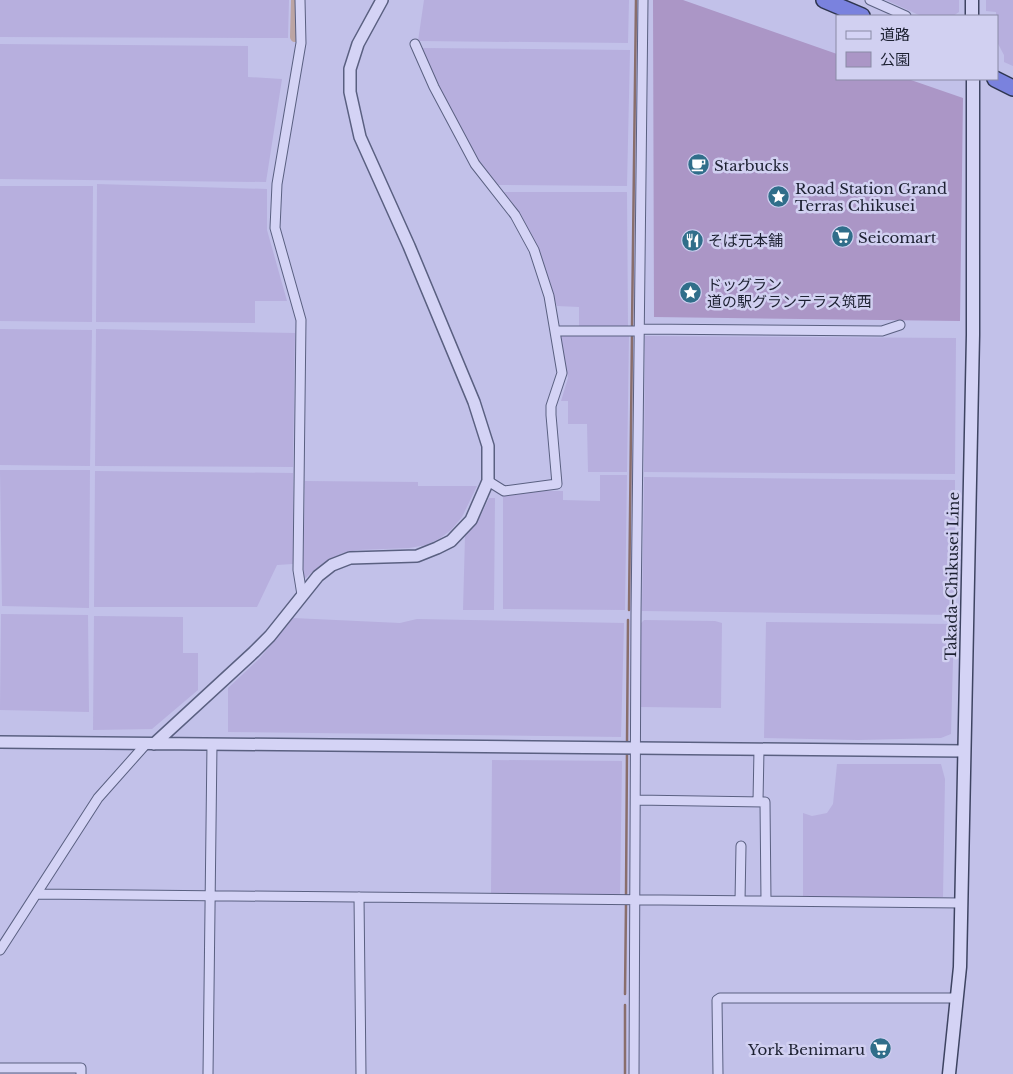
<svg xmlns="http://www.w3.org/2000/svg" width="1013" height="1074" viewBox="0 0 1013 1074" font-family="'Libre Baskerville','Noto Sans JP',serif">
<style>
.farmland{fill:#b7afde}
.green{fill:#ab96c6}
.lines{fill:none;stroke-linecap:round;stroke-linejoin:round}
.stream{stroke:#896e6c;stroke-width:2.5}
.canal{stroke:#bca4a3;stroke-width:10}
.minor-casing{stroke:#5a6081;stroke-width:11}
.tertiary-casing{stroke:#5a6081;stroke-width:14}
.secondary-casing{stroke:#3e4462;stroke-width:15}
.trunk-casing{stroke:#2e354f;stroke-width:18}
.minor{stroke:#d4d3f5;stroke-width:9}
.tertiary{stroke:#d4d3f5;stroke-width:11}
.secondary{stroke:#d4d3f5;stroke-width:12}
.trunk{stroke:#7a82de;stroke-width:15}
.labels{text-anchor:middle;dominant-baseline:central;stroke-width:5;stroke-linejoin:round;paint-order:stroke}
.poi-label{font-size:15px;fill:#1d2132;stroke:#d1d0f1;text-anchor:start}
.street-label{font-size:15px;fill:#1d2132;stroke:#d1d0f1}
</style>
<rect width="100%" height="100%" fill="#c2c1e9"/>
<path class="farmland" d="M 0,0 L 289,0 L 288,38 L 0,37 Z
M 424,0 L 629,0 L 628,43 L 418,41 Z
M 886,0 L 959,0 L 959,12 L 953,16 L 921,16 Z
M 986,0 L 1013,0 L 1013,66 L 1004,62 L 1004,55 L 997,42 L 996,12 L 986,11 Z
M 0,44 L 248,46 L 248,77 L 282,79 L 266,182 L 0,179 Z
M 421,48 L 630,50 L 627,186 L 496,185 L 481,165 L 446,104 Z
M 97,184 L 267,189 L 267,230 L 287,301 L 255,301 L 255,323 L 96,322 Z
M 0,186 L 93,186 L 92,322 L 0,321 Z
M 502,192 L 627,192 L 628,327 L 579,327 L 579,307 L 557,306 L 538,253 Z
M 0,329 L 92,330 L 90,466 L 0,465 Z
M 96,329 L 295,333 L 293,467 L 95,466 Z
M 629,334 L 627,472 L 588,472 L 587,424 L 568,424 L 568,401 L 561,401 L 568,378 L 560,335 Z
M 645,336 L 956,338 L 955,474 L 644,472 Z
M 0,470 L 90,470 L 89,608 L 2,606 Z
M 95,471 L 293,473 L 293,564 L 277,565 L 257,607 L 94,607 Z
M 600,475 L 627,475 L 625,610 L 503,609 L 503,496 L 544,491 L 563,491 L 563,500 L 600,501 Z
M 644,477 L 955,480 L 955,615 L 642,611 Z
M 305,481 L 418,482 L 418,486 L 477,486 L 462,517 L 451,530 L 439,539 L 426,545 L 409,548 L 357,550 L 343,553 L 327,560 L 303,580 Z
M 489,498 L 495,498 L 494,610 L 463,610 L 465,536 L 481,515 Z
M 1,614 L 88,615 L 89,712 L 0,710 Z
M 94,616 L 183,617 L 183,653 L 198,653 L 198,690 L 152,729 L 93,730 Z
M 293,618 L 400,623 L 417,619 L 624,623 L 621,737 L 228,732 L 228,688 L 260,658 Z
M 644,620 L 715,621 L 722,623 L 721,708 L 641,707 L 641,623 Z
M 766,622 L 954,624 L 951,734 L 941,738 L 858,740 L 764,738 Z
M 492,760 L 622,761 L 620,895 L 491,893 Z
M 837,764 L 941,764 L 945,779 L 943,897 L 803,897 L 803,813 L 812,816 L 827,813 L 833,804 Z"/>
<path class="green" d="M 653,0 L 683,0 L 837,54 L 837,79 L 908,79 L 963,98 L 960,321 L 654,317 Z"/>
<g class="lines">
<path class="stream" d="M 632,328 L 636,0
M 629,610 L 632,334
M 627,743 L 628,620
M 626,896 L 627,751
M 625,994 L 626,904
M 625,1074 L 625,1005"/>
<path class="canal" d="M 295,37 L 296,0"/>
<defs>
<path id="minor" d="M 300,0 L 301,43 L 277,184 L 275,228 L 301,320 L 298,570 L 302,595
M 870,0 L 906,16
M 415,44 L 434,87 L 475,164 L 515,215 L 534,250 L 549,296 L 562,373 L 551,406 L 551,415 L 557,484 L 504,491 L 488,481
M 640,329 L 882,331 L 900,325
M 556,331 L 640,331
M 636,800 L 765,802 L 766,901
M 758,801 L 759,750
M 36,894 L 961,903
M 359,897 L 361,1074
M 740,901 L 741,846
M 0,950 L 98,798 L 146,744
M 0,1068 L 81,1068 L 81,1074
M 208,1074 L 212,744
M 634,1074 L 636,616 L 643,0
M 718,1074 L 717,1000 L 720,998 L 957,998"/>
<path id="tertiary" d="M 0,742 L 964,751
M 154,744 L 254,652 L 270,636 L 318,576 L 332,565 L 350,558 L 417,556 L 437,548 L 451,541 L 471,520 L 488,481 L 488,446 L 474,402 L 409,246 L 360,137 L 350,92 L 350,69 L 358,44 L 382,0"/>
<path id="secondary" d="M 972,0 L 972,16
M 949,1074 L 960,967 L 973,335 L 973,79"/>
<path id="trunk" d="M 824,0 L 862,16
M 995,79 L 1013,88"/>
</defs>
<use href="#minor" class="minor-casing"/>
<use href="#tertiary" class="tertiary-casing"/>
<use href="#secondary" class="secondary-casing"/>
<use href="#trunk" class="trunk-casing"/>
<use href="#minor" class="minor"/>
<use href="#tertiary" class="tertiary"/>
<use href="#secondary" class="secondary"/>
<use href="#trunk" class="trunk"/>
</g>
<defs>
<symbol id="cafe-disc" viewBox="-11 -11 22 22"><circle r="9.5" fill="#306e8a" stroke="#d1d0f1"/><path d="M-5.5-4.5H6V0H3Q3 3.5 0 3.5H-2.5Q-5.5 3.5-5.5 0ZM3-3.2v2h1.7v-2ZM-6 4.5H4V6H-6Z" fill="#fff"/></symbol>
<symbol id="sight-disc" viewBox="-11 -11 22 22"><circle r="9.5" fill="#306e8a" stroke="#d1d0f1"/><path d="M0-6L1.8-2.2L6-1.7L2.9 1.2L3.7 5.4L0 3.3L-3.7 5.4L-2.9 1.2L-6-1.7L-1.8-2.2Z" fill="#fff"/></symbol>
<symbol id="supermarket-disc" viewBox="-11 -11 22 22"><circle r="9.5" fill="#306e8a" stroke="#d1d0f1"/><path d="M-6-5.5h2.5l.6 2H6L4.5 2H-2.5L-4.4-4H-6ZM-1.5 3.2a1.3 1.3 0 1 0 .1 0ZM3 3.2a1.3 1.3 0 1 0 .1 0Z" fill="#fff"/></symbol>
<symbol id="restaurant-disc" viewBox="-11 -11 22 22"><circle r="9.5" fill="#306e8a" stroke="#d1d0f1"/><path d="M-5-6h1v4h1v-4h1v4h1v-4h1v5L-1.5 .5V6h-2V.5L-5-1ZM5-6V6H3V1.5H1.5Q1.5-4 5-6Z" fill="#fff"/></symbol>
</defs>
<g fill-rule="evenodd">
<use href="#cafe-disc" x="686" y="152" width="25" height="25"/>
<use href="#sight-disc" x="766" y="184" width="25" height="25"/>
<use href="#supermarket-disc" x="830" y="224" width="25" height="25"/>
<use href="#restaurant-disc" x="680" y="228" width="25" height="25"/>
<use href="#sight-disc" x="678" y="280" width="25" height="25"/>
<use href="#supermarket-disc" x="868" y="1036" width="25" height="25"/>
</g>
<g class="labels">
<g class="poi-label">
<text x="714" y="165">Starbucks</text>
<text x="795" y="188">Road Station Grand<tspan x="795" dy="17">Terras Chikusei</tspan></text>
<text x="858" y="237">Seicomart</text>
<text x="708" y="240">そば元本舗</text>
<text x="707" y="284">ドッグラン<tspan x="707" dy="17">道の駅グランテラス筑西</tspan></text>
<text x="865" y="1049" text-anchor="end">York Benimaru</text>
</g>
<g class="street-label">
<text transform="translate(952 576) rotate(-89)">Takada-Chikusei Line</text>
</g>
</g>
<rect x="836" y="15" width="162" height="65" fill="#d1d0f1" stroke="#898aa5"/>
<rect x="846" y="31" width="25" height="8" fill="#d4d3f5" stroke="#898aa5"/>
<text x="880" y="40" font-size="15" fill="#1d2132">道路</text>
<rect x="846" y="52" width="25" height="15" fill="#ab96c6" stroke="#898aa5"/>
<text x="880" y="65" font-size="15" fill="#1d2132">公園</text>
</svg>
